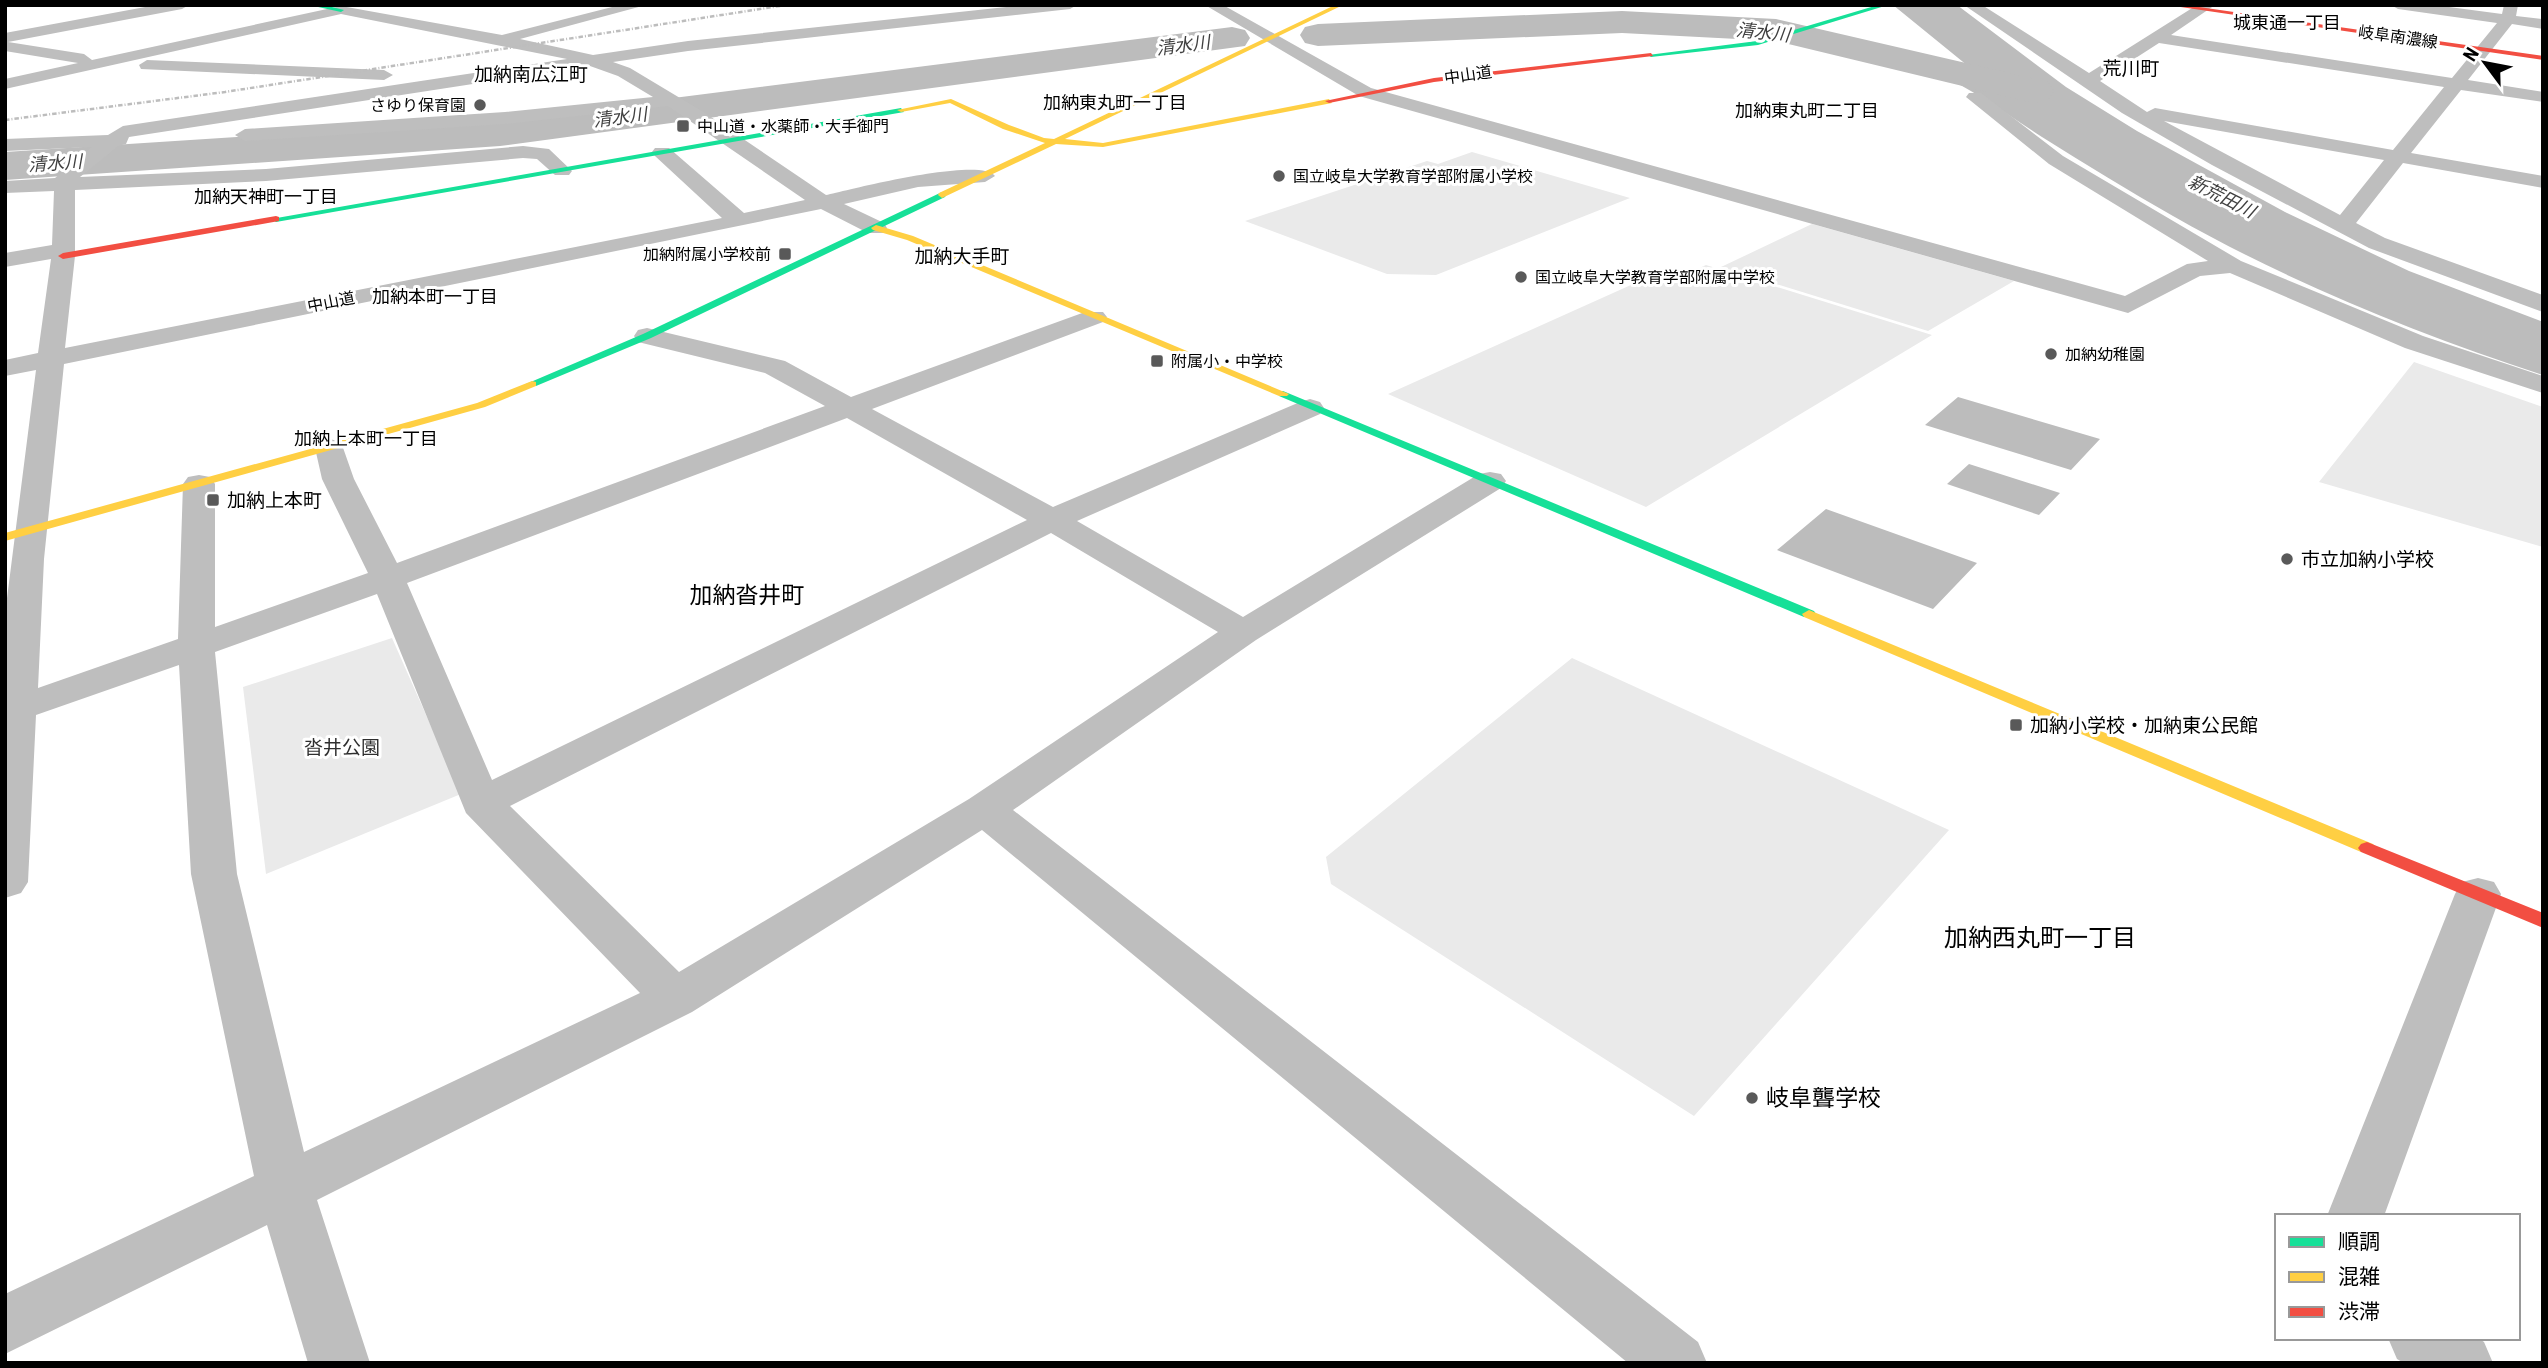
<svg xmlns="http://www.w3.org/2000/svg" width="2548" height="1368" viewBox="0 0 2548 1368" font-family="'Roboto Condensed','Noto Sans JP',sans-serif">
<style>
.green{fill:#eaeaea}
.water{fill:#bcbcbc}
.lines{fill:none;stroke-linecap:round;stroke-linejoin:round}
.river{fill:#bcbcbc;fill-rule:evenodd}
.street{fill:#bebebe;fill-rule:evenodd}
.fast{fill:#16e098;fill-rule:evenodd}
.slow{fill:#ffcf43;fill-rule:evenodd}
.jam{fill:#f24e42;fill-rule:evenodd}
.rail{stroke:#bdbdbd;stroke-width:2.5;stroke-dasharray:4.5 2 1 2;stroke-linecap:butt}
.poi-dot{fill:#595959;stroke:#fff;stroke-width:2.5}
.labels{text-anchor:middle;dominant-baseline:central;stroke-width:6;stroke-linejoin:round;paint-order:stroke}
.far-street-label{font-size:16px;fill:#000;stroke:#fff}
.far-poi-label{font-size:16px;fill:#000;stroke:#fff;text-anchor:start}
.far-neighbourhood-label{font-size:18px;fill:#000;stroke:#fff}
.far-water-label{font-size:18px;font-style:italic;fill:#404040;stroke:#fff}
.far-quarter-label{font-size:19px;fill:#000;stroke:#fff}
.poi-label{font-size:19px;fill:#000;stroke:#fff;text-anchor:start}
.park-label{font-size:19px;fill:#2f2f2f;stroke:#fff}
.quarter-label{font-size:23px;fill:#000;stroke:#fff}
.near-poi-label{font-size:23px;fill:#000;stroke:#fff;text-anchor:start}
.near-neighbourhood-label{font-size:24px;fill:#000;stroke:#fff}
</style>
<rect width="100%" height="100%" fill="#fff"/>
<path class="green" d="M 1472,152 L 1630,198 L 1436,275 L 1387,274 L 1245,221 L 1427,161 L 1438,164 Z
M 1812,224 L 2014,281 L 1928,331 L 1721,267 Z
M 1706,265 L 1932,335 L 1646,507 L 1388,394 L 1642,280 L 1653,283 L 1663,278 L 1671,281 Z
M 2414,362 L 2543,407 L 2543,547 L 2319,482 Z
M 392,638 L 461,794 L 266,874 L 243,687 Z
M 1572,658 L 1949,830 L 1694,1116 L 1331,884 L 1326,857 Z"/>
<path class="water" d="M 1893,5 L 1957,5 L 2066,87 L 2137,131 L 2285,212 L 2409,271 L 2543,322 L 2543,375 C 2415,333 2291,283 2173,216 C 2129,191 2085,164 2042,137 C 2002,111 1972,88 1931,71 L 1968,66 Z
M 1958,397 L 2100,439 L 2071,470 L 1925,425 Z
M 1969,464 L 2060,493 L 2039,515 L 1947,484 Z
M 1826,509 L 1977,563 L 1933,609 L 1777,550 Z"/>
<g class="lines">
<path class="river" d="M 1622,11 L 1776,19 L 2048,82 L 2054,91 L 2048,100 L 2033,103 L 1776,41 L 1622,33 L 1318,46 L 1305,43 L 1300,35 L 1305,27 L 1318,24 Z
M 1232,27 L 1245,30 L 1250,38 L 1245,46 L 500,146 L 5,180 L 5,152 L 500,120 Z"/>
<path class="street" d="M 156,5 L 189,5 L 182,9 L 8,42 L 84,54 L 92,60 L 341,6 L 502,35 L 620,5 L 646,5 L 520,39 L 593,55 L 688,41 L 1026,5 L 1077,5 L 1070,9 L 688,51 L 613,62 L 630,68 L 705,113 L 826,195 C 852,189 981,156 995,176 L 985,182 L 918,187 L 844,204 L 884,223 L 887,228 L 884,233 L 868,233 L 821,209 L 64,364 L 44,559 L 38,688 L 178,639 L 183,484 L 188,477 L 199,475 L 210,477 L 215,484 L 215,627 L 368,573 L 322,479 L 315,448 L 319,442 L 330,439 L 341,442 L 354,479 L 397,563 L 825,406 L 765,373 L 638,342 L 634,336 L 638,330 L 647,328 L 785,361 L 851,397 L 1085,312 L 1103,312 L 1107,317 L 1103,322 L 872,409 L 1053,507 L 1300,402 L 1310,399 L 1320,402 L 1324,408 L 1320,414 L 1077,521 L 1243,617 L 1479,474 L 1490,472 L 1501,474 L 1506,481 L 1501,488 L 1256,640 L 1013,810 L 1698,1342 L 1707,1363 L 1628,1363 L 982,830 L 692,1012 L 317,1200 L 370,1363 L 308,1363 L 267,1225 L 5,1354 L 5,1294 L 254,1176 L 191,874 L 179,665 L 36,715 L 28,882 L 21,893 L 5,898 L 5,614 L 36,370 L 5,376 L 5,360 L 38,353 L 51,259 L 5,267 L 5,253 L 52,245 L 54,191 L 5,193 L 5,181 L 55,178 L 92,147 L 5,151 L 5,139 L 108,135 L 123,126 L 567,59 L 341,14 L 5,89 L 5,79 L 78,63 L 5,51 L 5,33 ZM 590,66 L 618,76 L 653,97 L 505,112 L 245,129 L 235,135 L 245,141 L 505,124 L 668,106 L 805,200 L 744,213 L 669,148 L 655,148 L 652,152 L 655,156 L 722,218 L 65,348 L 75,256 L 75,190 L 266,181 L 523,158 L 537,159 L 555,175 L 569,175 L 572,171 L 549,149 L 523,146 L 266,169 L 80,177 L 118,146 L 126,144 L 129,137 ZM 847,418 L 1027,520 L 492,780 L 407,583 ZM 1051,533 L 1218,632 L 969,799 L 679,972 L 510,806 ZM 377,594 L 466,813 L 640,993 L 304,1152 L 237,874 L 215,652 Z
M 1205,5 L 1223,5 L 1371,88 L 2125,296 L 2187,264 L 2208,261 L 2049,164 L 1966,97 L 1969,93 L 1981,93 L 2063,156 L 2241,261 L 2423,336 L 2543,376 L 2543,393 L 2405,348 L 2230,273 L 2200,276 L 2128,313 L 1359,96 Z
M 1964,5 L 1982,5 L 2089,73 L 2197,5 L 2215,5 L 2171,35 L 2452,78 L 2497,23 L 2398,9 L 2391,5 L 2434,5 L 2502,14 L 2504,5 L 2518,5 L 2516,16 L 2543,19 L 2543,29 L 2512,24 L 2468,80 L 2543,92 L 2543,102 L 2461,90 L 2411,153 L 2543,176 L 2543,188 L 2403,163 L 2356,223 L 2385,238 L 2543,295 L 2543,312 L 2369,248 L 2212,165 L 2122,113 ZM 2159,43 L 2444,87 L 2393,150 L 2155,108 L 2147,112 L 2100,81 ZM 2164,121 L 2384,160 L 2340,215 Z
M 147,60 L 384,70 L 393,75 L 384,80 L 141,69 L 139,65 Z
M 2478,878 L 2494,882 L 2501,894 L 2384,1216 L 2327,1216 L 2455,894 L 2462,882 Z
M 2388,1338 L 2478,1338 L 2484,1342 L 2493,1363 L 2404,1363 L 2397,1359 Z"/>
<path class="fast" d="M 309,5 L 324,5 L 344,10 L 341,12 Z
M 1878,5 L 1888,5 L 1758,45 L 1651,57 L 1648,55 L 1757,41 Z
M 901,108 L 904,112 L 276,222 L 271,219 Z
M 942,192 L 946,195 L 945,197 L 651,338 L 536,386 L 526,384 L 643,334 Z
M 1283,391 L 1814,611 L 1816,614 L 1814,617 L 1804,617 L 1279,396 L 1279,392 Z"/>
<path class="slow" d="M 1335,5 L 1343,5 L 1065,139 L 1103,143 L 1329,99 L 1332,103 L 1103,147 L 1056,144 L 942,198 L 938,195 L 939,193 L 1045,143 L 1003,129 L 950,103 L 901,112 L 897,110 L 951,99 L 1009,125 L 1044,138 L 1054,139 Z
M 876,225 L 913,236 L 1289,394 L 1287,396 L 1279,396 L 907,240 L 873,230 L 871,228 Z
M 532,381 L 536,382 L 536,386 L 485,407 L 5,541 L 5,533 L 477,403 Z
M 1809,610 L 2373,844 L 2376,848 L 2373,852 L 2361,852 L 1804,617 L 1802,614 Z"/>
<path class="jam" d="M 2167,5 L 2185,5 L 2543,56 L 2543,60 Z
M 1651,53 L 1653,56 L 1434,82 L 1329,103 L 1325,101 L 1434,78 Z
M 276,216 L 279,217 L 279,221 L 63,259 L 58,256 L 63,253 Z
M 2367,842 L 2543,913 L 2543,928 L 2361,852 L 2358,848 L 2361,844 Z"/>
<path class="rail" d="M 5,120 L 225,92 L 786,5"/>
</g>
<g class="poi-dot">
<circle cx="480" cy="105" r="7"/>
<rect x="676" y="119" width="14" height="14" rx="3.5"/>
<circle cx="1279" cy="176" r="7"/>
<rect x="778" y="247" width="14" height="14" rx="3.5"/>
<circle cx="1521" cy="277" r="7"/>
<circle cx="2051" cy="354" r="7"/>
<rect x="1150" y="354" width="14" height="14" rx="3.5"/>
<rect x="206" y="493" width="14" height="14" rx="3.5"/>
<circle cx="2287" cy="559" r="7"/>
<rect x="2009" y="718" width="14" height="14" rx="3.5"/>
<circle cx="1752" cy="1098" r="7"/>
</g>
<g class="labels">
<g class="far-street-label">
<text transform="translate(2398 37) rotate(8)">岐阜南濃線</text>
<text transform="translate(1468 75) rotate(-8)">中山道</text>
<text transform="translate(331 302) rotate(-11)">中山道</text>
</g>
<g class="far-poi-label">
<text x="466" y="105" text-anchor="end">さゆり保育園</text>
<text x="697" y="126">中山道・水薬師・大手御門</text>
<text x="1293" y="176">国立岐阜大学教育学部附属小学校</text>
<text x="771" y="254" text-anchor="end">加納附属小学校前</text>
<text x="1535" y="277">国立岐阜大学教育学部附属中学校</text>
<text x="2065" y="354">加納幼稚園</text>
<text x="1171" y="361">附属小・中学校</text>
</g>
<g class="far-neighbourhood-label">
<text x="2287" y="22">城東通一丁目</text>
<text x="1115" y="102">加納東丸町一丁目</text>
<text x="1807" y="110">加納東丸町二丁目</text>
<text x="266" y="196">加納天神町一丁目</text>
<text x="435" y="296">加納本町一丁目</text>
<text x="366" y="438">加納上本町一丁目</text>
</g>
<g class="far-water-label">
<text transform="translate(1763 32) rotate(6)">清水川</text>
<text transform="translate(1183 45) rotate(-7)">清水川</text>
<text transform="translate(620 117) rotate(-7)">清水川</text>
<text transform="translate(55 163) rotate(-4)">清水川</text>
<text transform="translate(2222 196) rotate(27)">新荒田川</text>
</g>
<g class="far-quarter-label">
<text x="2131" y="68">荒川町</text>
<text x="531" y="74">加納南広江町</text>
<text x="962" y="256">加納大手町</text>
</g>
<g class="poi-label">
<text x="227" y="500">加納上本町</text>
<text x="2301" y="559">市立加納小学校</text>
<text x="2030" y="725">加納小学校・加納東公民館</text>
</g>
<g class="park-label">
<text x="342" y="747">沓井公園</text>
</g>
<g class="quarter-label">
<text x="747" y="595">加納沓井町</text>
</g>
<g class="near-poi-label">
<text x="1766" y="1098">岐阜聾学校</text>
</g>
<g class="near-neighbourhood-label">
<text x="2040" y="938">加納西丸町一丁目</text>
</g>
</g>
<rect width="2548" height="1368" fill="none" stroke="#000000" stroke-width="14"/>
<rect x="2275" y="1214" width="245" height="126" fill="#ffffff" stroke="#999999" stroke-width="2"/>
<rect x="2289" y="1237" width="35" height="10" fill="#16e098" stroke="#999999" stroke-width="2"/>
<text x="2338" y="1249" font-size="21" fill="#000000">順調</text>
<rect x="2289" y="1272" width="35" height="10" fill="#ffcf43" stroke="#999999" stroke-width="2"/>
<text x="2338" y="1284" font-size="21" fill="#000000">混雑</text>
<rect x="2289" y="1307" width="35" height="10" fill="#f24e42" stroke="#999999" stroke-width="2"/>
<text x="2338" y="1319" font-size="21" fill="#000000">渋滞</text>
<g transform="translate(2485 63) rotate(302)" stroke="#ffffff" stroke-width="5" paint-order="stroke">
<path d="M0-5L12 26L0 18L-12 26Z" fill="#000000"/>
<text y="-10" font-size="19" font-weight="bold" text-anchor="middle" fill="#000000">N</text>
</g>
</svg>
